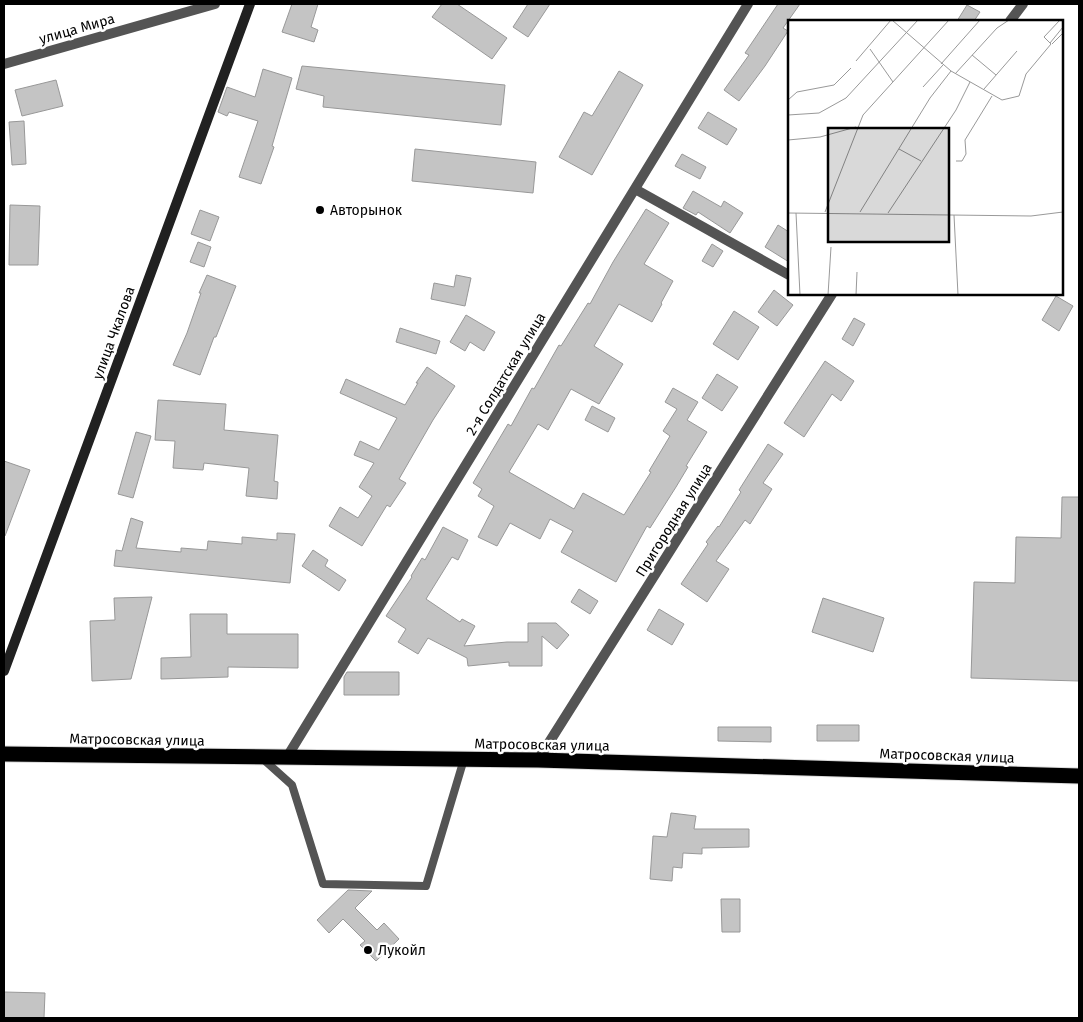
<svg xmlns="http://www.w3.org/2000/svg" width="1083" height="1022" viewBox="0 0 1083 1022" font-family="'Fira Sans',sans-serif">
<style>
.building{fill:#c4c4c4;stroke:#989898}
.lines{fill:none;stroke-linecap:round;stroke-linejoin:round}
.highway-casing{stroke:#dbdbdb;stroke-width:17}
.lane{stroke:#545454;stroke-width:8}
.street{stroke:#545454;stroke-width:10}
.secondary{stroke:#212121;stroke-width:10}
.highway{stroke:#000;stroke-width:15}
.poi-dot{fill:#000;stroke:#fff;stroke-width:2}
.labels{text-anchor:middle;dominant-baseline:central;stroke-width:5;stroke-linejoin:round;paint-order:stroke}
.street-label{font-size:14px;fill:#000;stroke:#fff}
.poi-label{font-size:14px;fill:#000;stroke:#fff;text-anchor:start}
.inset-road{fill:none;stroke:#999;stroke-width:1}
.view{fill:#000;fill-opacity:0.15;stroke:#000;stroke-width:2.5}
.inset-edge{fill:none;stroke:#000;stroke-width:2.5}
</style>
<rect width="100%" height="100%" fill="#fff"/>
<path class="building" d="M 292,4 L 318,4 L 311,27 L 318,30 L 314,42 L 282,32 Z
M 442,4 L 457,4 L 507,38 L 492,59 L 432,17 Z
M 528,4 L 550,4 L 528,37 L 513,27 Z
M 778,4 L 800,4 L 783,28 L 788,31 L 765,66 L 739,101 L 724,90 L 749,55 L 745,53 Z
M 967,5 L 980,12 L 974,21 L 957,21 Z
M 302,66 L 505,85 L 501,125 L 323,107 L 324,96 L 296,89 Z
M 263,69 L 292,78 L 272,146 L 274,147 L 261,184 L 239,177 L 258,121 L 229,112 L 227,116 L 218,112 L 227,87 L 255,97 Z
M 619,71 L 643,85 L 592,175 L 559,157 L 584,112 L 592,116 Z
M 56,80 L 63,106 L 22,116 L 15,90 Z
M 708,112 L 737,129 L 727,145 L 698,128 Z
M 24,121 L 26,164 L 12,165 L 9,122 Z
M 415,149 L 536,162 L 533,193 L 412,181 Z
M 682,154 L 706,167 L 700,179 L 675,166 Z
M 693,191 L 721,207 L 724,201 L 743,213 L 730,233 L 698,212 L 696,215 L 683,208 Z
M 10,205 L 40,206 L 38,265 L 9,265 Z
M 646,209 L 669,223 L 644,264 L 673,281 L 661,303 L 662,304 L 652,322 L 619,304 L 594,346 L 623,364 L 599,404 L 571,389 L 548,430 L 538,424 L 509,472 L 574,509 L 583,493 L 624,515 L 651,472 L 649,471 L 670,436 L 663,431 L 677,409 L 665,402 L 673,388 L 698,402 L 687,420 L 707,432 L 686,466 L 688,467 L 676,487 L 650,528 L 647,526 L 616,582 L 561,552 L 573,531 L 550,519 L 540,539 L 510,523 L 497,546 L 478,537 L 494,506 L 478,496 L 482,489 L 473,483 L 508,424 L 511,426 L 532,388 L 534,389 L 559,345 L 561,346 L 588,303 L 590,304 L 613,262 Z
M 200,210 L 219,217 L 210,241 L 191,234 Z
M 778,225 L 789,232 L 789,262 L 765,247 Z
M 198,242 L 211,247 L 204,267 L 190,262 Z
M 712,244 L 723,251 L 713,267 L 702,261 Z
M 207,275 L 236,286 L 216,337 L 214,337 L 200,375 L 173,365 L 187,333 L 201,293 L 199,293 Z
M 456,275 L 471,278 L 465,306 L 431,299 L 434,283 L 454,287 Z
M 774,290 L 793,305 L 777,326 L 758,312 Z
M 1056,296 L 1073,306 L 1059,331 L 1042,320 Z
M 734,311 L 759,327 L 738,360 L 713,344 Z
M 466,315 L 495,332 L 484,351 L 470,342 L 465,351 L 450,342 Z
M 854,318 L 865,324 L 853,346 L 842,339 Z
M 400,328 L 440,341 L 436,354 L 396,342 Z
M 825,361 L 854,381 L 841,401 L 832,394 L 804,437 L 784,423 Z
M 427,367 L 455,386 L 433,420 L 399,479 L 406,483 L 390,507 L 387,505 L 362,546 L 329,526 L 340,507 L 358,518 L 372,496 L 359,487 L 374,463 L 354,455 L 360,441 L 379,450 L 397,418 L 340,393 L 346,379 L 405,405 L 418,383 L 416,383 Z
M 717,374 L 738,387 L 722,411 L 702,398 Z
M 158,400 L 226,404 L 224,430 L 278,435 L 274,481 L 278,482 L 277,499 L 246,496 L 249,468 L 204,463 L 203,470 L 173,468 L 175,441 L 155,440 Z
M 592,406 L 615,418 L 608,432 L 585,420 Z
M 136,432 L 151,436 L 133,498 L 118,494 Z
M 768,444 L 783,454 L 763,483 L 772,489 L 750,524 L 745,520 L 716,561 L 729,569 L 707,602 L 681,584 L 708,544 L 706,542 L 718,526 L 719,527 L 741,492 L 739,490 Z
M 4,461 L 30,470 L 5,536 L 4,536 Z
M 1062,497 L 1079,497 L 1079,681 L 971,678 L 974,582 L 1015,583 L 1016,537 L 1061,538 Z
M 131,518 L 143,522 L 136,548 L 181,552 L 181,548 L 207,550 L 208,541 L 242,544 L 242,537 L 277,540 L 277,533 L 295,534 L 290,583 L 114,566 L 116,550 L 122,551 Z
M 443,527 L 468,540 L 458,560 L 452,557 L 426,599 L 460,622 L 462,619 L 475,626 L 464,646 L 507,642 L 528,642 L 528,623 L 556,623 L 569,635 L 557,649 L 542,636 L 542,666 L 509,666 L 509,662 L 468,666 L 467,658 L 428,638 L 418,654 L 398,642 L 406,629 L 386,616 L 412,577 L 411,576 L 422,558 L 425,560 Z
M 313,550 L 328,560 L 325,566 L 346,580 L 339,591 L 302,566 Z
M 579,589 L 598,601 L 590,614 L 571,602 Z
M 152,597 L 131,679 L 92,681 L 90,621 L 115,620 L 114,598 Z
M 823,598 L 884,618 L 873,652 L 812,632 Z
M 659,609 L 684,624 L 672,645 L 647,630 Z
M 190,614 L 227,614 L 227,634 L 298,634 L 298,668 L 228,667 L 228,677 L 161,679 L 161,658 L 191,657 Z
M 347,672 L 399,672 L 399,695 L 344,695 L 344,677 Z
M 817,725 L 859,725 L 859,741 L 817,741 Z
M 718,727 L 771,727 L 771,742 L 718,741 Z
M 671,813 L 696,816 L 694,829 L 749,829 L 749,847 L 702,848 L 702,854 L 683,853 L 682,868 L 673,867 L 672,881 L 650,879 L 653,836 L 667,837 Z
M 348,890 L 372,891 L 355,908 L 377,930 L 384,923 L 399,939 L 376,961 L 360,945 L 365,941 L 343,919 L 329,933 L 317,920 Z
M 721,899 L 740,899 L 740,932 L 722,932 Z
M 4,992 L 45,993 L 44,1018 L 4,1018 Z"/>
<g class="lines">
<defs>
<path id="highway" d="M 4,754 L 538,760 L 1079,776"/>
</defs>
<use href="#highway" class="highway-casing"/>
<path class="lane" d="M 263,759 L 292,785 L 323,884 L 426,886 L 464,759"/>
<path class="street" d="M 1010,21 L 1023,4
M 4,64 L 215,4
M 635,189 L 789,275
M 287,757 L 748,4
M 538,760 L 832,294"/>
<path class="secondary" d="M 4,671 L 250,4"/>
<use href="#highway" class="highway"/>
</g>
<g class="poi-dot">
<circle cx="320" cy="210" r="5"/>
<circle cx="368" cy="950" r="5"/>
</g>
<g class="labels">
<g class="street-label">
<text transform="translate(77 29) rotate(-16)">улица Мира</text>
<text transform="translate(114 333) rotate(-70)">улица Чкалова</text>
<text transform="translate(506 374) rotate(-59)">2-я Солдатская улица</text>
<text transform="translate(674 520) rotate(-58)">Пригородная улица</text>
<text transform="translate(137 740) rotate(1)">Матросовская улица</text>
<text transform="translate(542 745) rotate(1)">Матросовская улица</text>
<text transform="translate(947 756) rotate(2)">Матросовская улица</text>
</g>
<g class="poi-label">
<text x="330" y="210">Авторынок</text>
<text x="378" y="950">Лукойл</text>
</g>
</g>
<g transform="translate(788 20)">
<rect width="275" height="275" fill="#fff"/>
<path class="inset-road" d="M 104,0 L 163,51 L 214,80 L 231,76 L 238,54 L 263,24 L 256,17 L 272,0M 262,23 L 275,7M 264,24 L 275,13M 82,29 L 105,62M 184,35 L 208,55M 68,41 L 103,0M 153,44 L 192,0M 167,54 L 209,8 L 221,0M 135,67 L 155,45M 196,69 L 229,31M 0,80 L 9,72 L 46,65 L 63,48M 0,95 L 31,93 L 58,78 L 130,0M 0,120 L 32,117 L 68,107M 111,129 L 133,141M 168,141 L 174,141 L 178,134 L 177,120 L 204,76M 37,192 L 75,95 L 161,0M 72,192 L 142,78 L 163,51M 0,193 L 243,196 L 275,192M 8,193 L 12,275M 100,193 L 168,90 L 182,62M 166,195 L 170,275M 40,275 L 43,227M 68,275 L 69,252"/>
<path class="view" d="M 40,108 L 161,108 L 161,222 L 40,222 Z"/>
<rect width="275" height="275" class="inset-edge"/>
</g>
<rect width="1083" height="1022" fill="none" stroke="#000000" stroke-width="10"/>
</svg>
